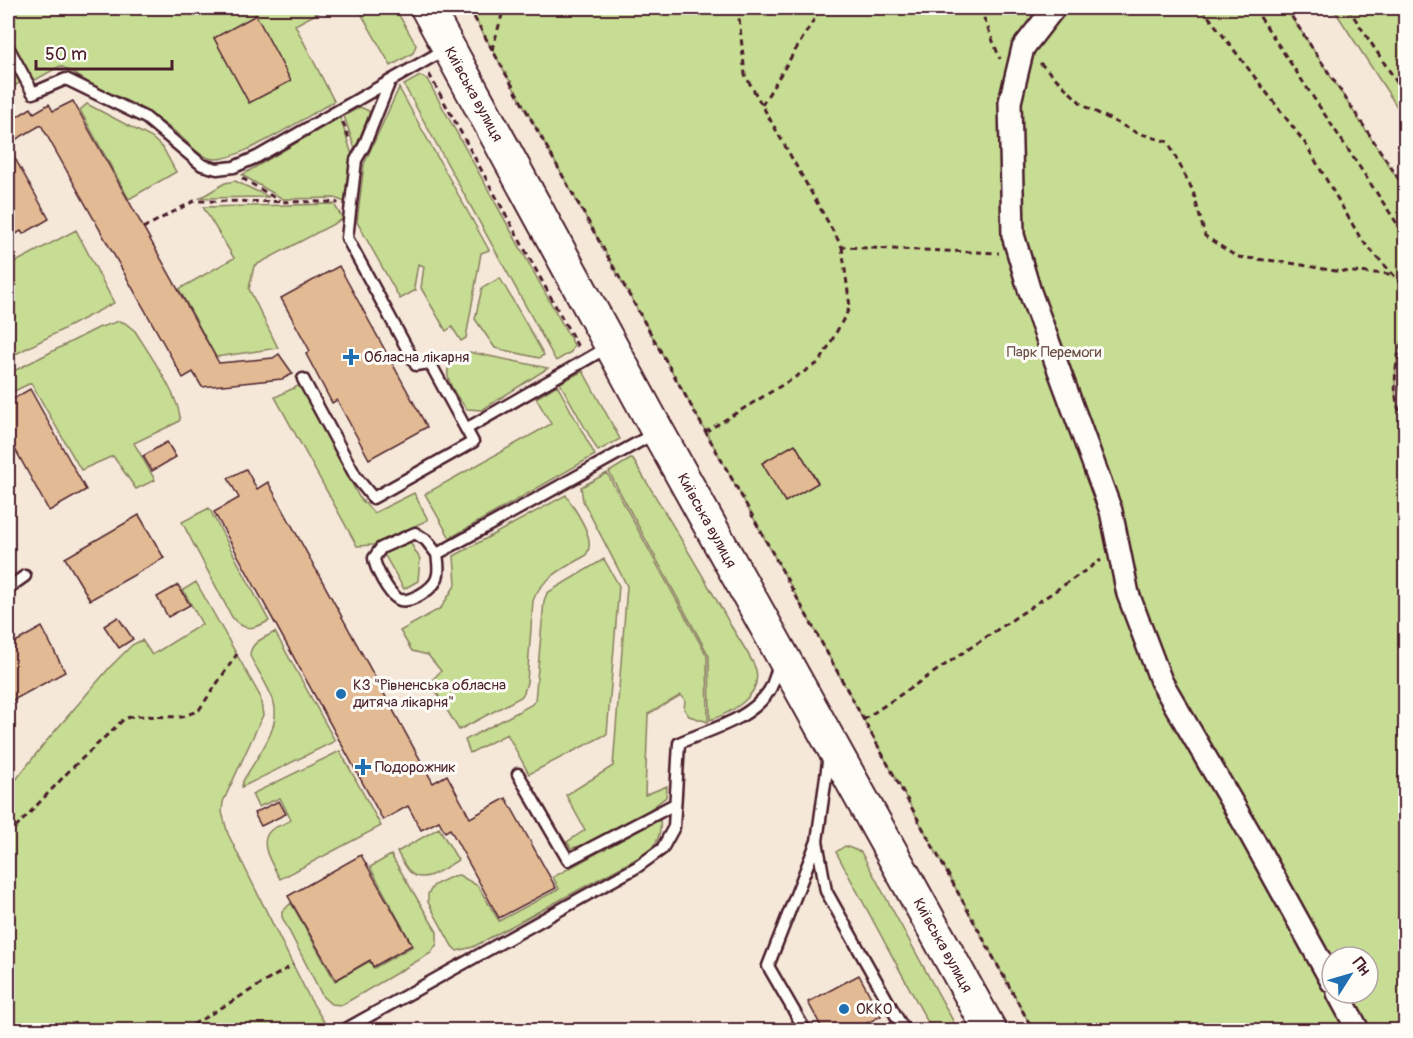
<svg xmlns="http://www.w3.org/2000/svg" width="1413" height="1038" viewBox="0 0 1413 1038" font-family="Pangolin,sans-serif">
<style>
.green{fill:#c6dd93;stroke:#887e5f;stroke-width:1.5;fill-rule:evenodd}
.building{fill:#e2ba93;stroke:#4a1f2b;stroke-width:1.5}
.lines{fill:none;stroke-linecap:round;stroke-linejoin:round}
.lane-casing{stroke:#4a1f2b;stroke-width:15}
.street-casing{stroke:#4a1f2b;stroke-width:26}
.primary-casing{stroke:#4a1f2b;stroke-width:36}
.path{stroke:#4a1f2b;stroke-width:3;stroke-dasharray:6 4.5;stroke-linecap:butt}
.lane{stroke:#fdfcf7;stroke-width:10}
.street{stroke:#fdfcf7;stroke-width:21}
.primary{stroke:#fdfcf7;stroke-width:32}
.poi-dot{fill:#1f6fb2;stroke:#fdfcf7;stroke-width:2}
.labels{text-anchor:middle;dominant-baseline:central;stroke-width:6;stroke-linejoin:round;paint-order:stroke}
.street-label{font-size:15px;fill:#4a1f2b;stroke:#fdfcf7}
.park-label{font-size:15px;fill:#694e45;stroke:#fdfcf7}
.poi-label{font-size:15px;fill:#4a1f2b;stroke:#fdfcf7;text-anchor:start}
</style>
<rect width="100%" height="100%" fill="#f5e8d9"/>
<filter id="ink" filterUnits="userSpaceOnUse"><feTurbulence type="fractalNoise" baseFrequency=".0167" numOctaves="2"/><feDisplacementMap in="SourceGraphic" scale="12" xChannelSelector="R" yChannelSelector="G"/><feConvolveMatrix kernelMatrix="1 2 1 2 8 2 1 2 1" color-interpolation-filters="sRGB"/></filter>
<g filter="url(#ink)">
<path class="green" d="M 8,8 L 327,8 L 295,25 L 334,101 C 310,115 240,160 216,159 C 200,159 190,144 179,135 C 156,115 130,105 104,92 C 89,84 76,73 60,66 L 30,83 L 8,42 Z
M 358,8 L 395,8 L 416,45 L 413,53 L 391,66 Z
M 469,8 L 1286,8 L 1405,190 L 1405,334 C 1396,351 1392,387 1398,407 C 1399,411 1403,415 1406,419 L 1405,1030 L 1033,1030 L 742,497 ZM 1332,957 L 1368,957 L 1368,993 L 1332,993 Z
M 1333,8 L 1405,8 L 1405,119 Z
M 8,57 L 21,82 L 8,90 Z
M 420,76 L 427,79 L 574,345 L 571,352 L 556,361 L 404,85 Z
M 399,88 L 489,250 L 481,253 L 466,338 L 461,341 L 452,327 L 446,331 L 421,288 L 424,266 L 418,264 L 414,287 L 416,290 L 400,299 L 357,222 L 364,164 Z
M 87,104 L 152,138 L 163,148 L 176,172 L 129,199 L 80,110 Z
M 360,107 L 369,111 L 369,115 L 355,149 L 344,116 Z
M 340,117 L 354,161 L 347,203 L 335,198 L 283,199 L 242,175 Z
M 235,181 L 269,197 L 200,198 L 225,183 Z
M 334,204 L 343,219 L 254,266 L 249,289 L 278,348 L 216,357 L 179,289 L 234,258 L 203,207 Z
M 76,230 L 114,303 L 8,358 L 8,266 Z
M 500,278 L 544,355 L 539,358 L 495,348 L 475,319 L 482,288 Z
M 119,321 L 125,323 L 135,331 C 147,350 181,399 180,420 L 176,423 L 134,443 L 155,480 L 136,489 L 113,456 L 81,470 L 31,383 L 8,394 L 8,374 L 98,328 Z
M 1405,347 L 1405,403 C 1395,387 1401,364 1405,347 Z
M 469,352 L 548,368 L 482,410 L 467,409 C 459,400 443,379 449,366 C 453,359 462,355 469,352 Z
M 583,371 L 620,439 L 598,451 L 560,383 Z
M 300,385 L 359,497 L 374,513 L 414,493 L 428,520 L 373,545 L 357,546 L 275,397 Z
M 557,385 L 595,455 L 450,538 L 425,494 L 551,424 L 536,398 Z
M 632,458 C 666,514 700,569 731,626 C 737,636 753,660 756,670 C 762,697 730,713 710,720 L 709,656 L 609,472 Z
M 607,473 L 707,656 L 708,722 L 689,716 L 684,709 L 685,700 L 681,695 L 648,714 L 645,795 L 667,786 L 666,797 L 644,814 L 582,846 L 571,848 L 567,842 L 585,830 L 566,795 L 613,766 L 627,586 L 583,501 L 581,487 Z
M 566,495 C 575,511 599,540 585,556 C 567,566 539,580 533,601 L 527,682 L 524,693 L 521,697 L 459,730 L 430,682 L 441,671 L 428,655 L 412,651 L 400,631 L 441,608 L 456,584 L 454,556 Z
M 209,508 L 269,621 C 253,629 244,632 232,617 L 182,522 Z
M 409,540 L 420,559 L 418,581 L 404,589 L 384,554 Z
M 604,559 L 619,586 L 607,734 L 529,774 L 507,734 L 470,753 L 465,740 L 531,705 L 535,701 L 544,601 L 547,593 Z
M 196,582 L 260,696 L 263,715 L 223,802 L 222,812 L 228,834 L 310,999 L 329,1030 L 8,1030 L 8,790 L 43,745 L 110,667 L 132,645 L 142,640 L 152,655 L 202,624 L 183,590 Z
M 275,632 L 335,741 L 242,787 L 243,781 C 255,759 281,730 274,703 C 269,687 258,671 250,656 C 250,642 264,638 275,632 Z
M 340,751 L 381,826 L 280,879 C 274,867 257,844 270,831 C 275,826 286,824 291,820 L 280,798 L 258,807 L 252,794 Z
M 660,819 C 662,835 657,844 645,854 L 473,947 L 457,951 L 452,946 L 428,902 L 428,894 L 434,885 L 453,876 L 459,875 L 478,886 L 499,921 L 559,889 L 553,877 Z
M 439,828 L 458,860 C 446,867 423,886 410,872 C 405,867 401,858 397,852 Z
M 845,846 L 861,852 L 958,1030 L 932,1030 L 836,852 Z
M 391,855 L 437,932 L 437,944 L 431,953 L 342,1005 L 331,1004 L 323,997 L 282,917 L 282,912 L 291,903 L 335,981 L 370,961 L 374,968 L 413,946 L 370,867 Z"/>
<path class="building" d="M 256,15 L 291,81 L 249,103 L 214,38 Z
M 73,101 L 219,363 L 273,358 L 279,354 L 293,374 L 282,379 L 202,387 L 193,372 L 183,378 L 41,125 L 8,144 L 8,122 L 31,108 L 34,113 L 49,104 L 53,111 Z
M 8,146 L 49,219 L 23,234 L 21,231 L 8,239 Z
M 339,266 L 427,427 L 369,459 L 337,400 L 332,403 L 306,354 L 310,351 L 281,298 Z
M 30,389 L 86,490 L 49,511 L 8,436 L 8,402 Z
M 167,442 L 176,457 L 152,471 L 143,456 Z
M 795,444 L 818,483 L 785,502 L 762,463 Z
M 246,469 L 257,489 L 268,482 L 433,783 L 447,775 L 470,818 L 506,798 L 556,888 L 499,918 L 450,829 L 445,832 L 439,821 L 421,830 L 408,806 L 383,820 L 214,512 L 239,498 L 228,478 Z
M 139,515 L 164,558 L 90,600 L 65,558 Z
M 178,585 L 190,605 L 168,617 L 157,597 Z
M 118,617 L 133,639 L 119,648 L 104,626 Z
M 42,627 L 65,672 L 8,703 L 8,646 Z
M 279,801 L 286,814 L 261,826 L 254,813 Z
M 361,855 L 412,945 L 373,967 L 370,960 L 336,980 L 288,896 Z
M 859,975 L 881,1016 L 854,1030 L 823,1030 L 808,1002 Z"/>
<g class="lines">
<defs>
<path id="lane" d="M 8,47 L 33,93 L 66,79 L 146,118 L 202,165 L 217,169 L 225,168 L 234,167 L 257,157 L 446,49
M 390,81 L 364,146 L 356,160 L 347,238 L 416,365 L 430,363 L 466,429 L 608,347
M 303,379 L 356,477 L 373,498 L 473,442 L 466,429
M 437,554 L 426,540 L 415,533 L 381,548 L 374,558 C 375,568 388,593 398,599 C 408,605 434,589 437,578 C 440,570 438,562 437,554 L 655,433
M 8,588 L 25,576
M 829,755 L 817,841 L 826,891 L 904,1030
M 518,774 L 568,860 L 675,804
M 344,1030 L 637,867 L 662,849 L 674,827 L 679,743 C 710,729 749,721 769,691 C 774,683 776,673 779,664
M 805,1030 L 768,966 L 817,841"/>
<path id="street" d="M 1054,8 L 1023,48 L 1010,102 L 1013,235 L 1030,292 L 1111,511 L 1128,594 L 1161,681 L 1248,830 L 1332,982
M 1338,993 L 1358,1030"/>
<g id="primary">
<path id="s1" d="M 427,8 L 658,432 L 990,1030"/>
</g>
</defs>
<use href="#lane" class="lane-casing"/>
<use href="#street" class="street-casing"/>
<use href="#primary" class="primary-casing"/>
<path class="path" d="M 469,8 L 742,497 L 1033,1030
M 738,8 L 745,75 L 842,247 L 999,253
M 980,8 L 1000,59
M 1202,8 L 1305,143 L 1361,239 L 1406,289
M 1254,8 L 1406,237
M 1286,8 L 1406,190
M 1348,8 L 1406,96
M 492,50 L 504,8
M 1040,63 L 1084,106 L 1135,132 L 1168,142 L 1193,191 L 1205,236 L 1237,257 L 1285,262 L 1335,271 L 1392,274
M 429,74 L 578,347
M 762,105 L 821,8
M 343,122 L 350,142
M 242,178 L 280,201
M 143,228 L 194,201 L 336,202 L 338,204
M 1406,334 C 1396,351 1392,387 1398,407 C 1399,411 1403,415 1406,419
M 705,432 L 820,362 L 850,307 L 842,247
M 863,720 L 1101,560
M 8,836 L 69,771 L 124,719 L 133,716 L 182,717 L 199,710 L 237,654
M 8,1028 L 9,1030
M 184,1030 L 293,965"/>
<use href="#lane" class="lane"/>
<use href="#street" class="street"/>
<use href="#primary" class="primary"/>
</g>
</g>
<g class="poi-dot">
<path d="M348 348h6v6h6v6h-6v6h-6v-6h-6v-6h6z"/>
<circle cx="341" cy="694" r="6"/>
<path d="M360 758h6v6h6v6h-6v6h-6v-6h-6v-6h6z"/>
<circle cx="844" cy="1009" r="6"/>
</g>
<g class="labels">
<g class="street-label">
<text stroke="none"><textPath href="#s1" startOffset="98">Київська вулиця</textPath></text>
<text stroke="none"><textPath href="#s1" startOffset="584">Київська вулиця</textPath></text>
<text stroke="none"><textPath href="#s1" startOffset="1070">Київська вулиця</textPath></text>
</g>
<g class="park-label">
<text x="1054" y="352">Парк Перемоги</text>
</g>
<g class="poi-label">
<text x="364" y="357">Обласна лікарня</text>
<text x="353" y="685">КЗ "Рівненська обласна<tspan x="353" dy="17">дитяча лікарня"</tspan></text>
<text x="375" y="767">Подорожник</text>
<text x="856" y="1009">ОККО</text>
</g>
</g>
<rect width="1413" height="1038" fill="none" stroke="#fdfcf7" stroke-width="30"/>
<rect x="15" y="15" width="1383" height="1008" fill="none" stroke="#4a1f2b" stroke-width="2" filter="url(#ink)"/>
<g transform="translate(1350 975) rotate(53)"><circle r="28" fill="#fdfcf7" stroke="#b5a4a5" stroke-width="1.5"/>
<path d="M0-4.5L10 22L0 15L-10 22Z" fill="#1f6fb2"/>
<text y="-9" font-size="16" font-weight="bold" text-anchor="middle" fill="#4a1f2b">Пн</text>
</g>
<path d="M36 60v9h136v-9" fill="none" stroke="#4a1f2b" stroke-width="3"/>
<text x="45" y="60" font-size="18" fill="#4a1f2b" stroke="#fdfcf7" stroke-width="4.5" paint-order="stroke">50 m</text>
</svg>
